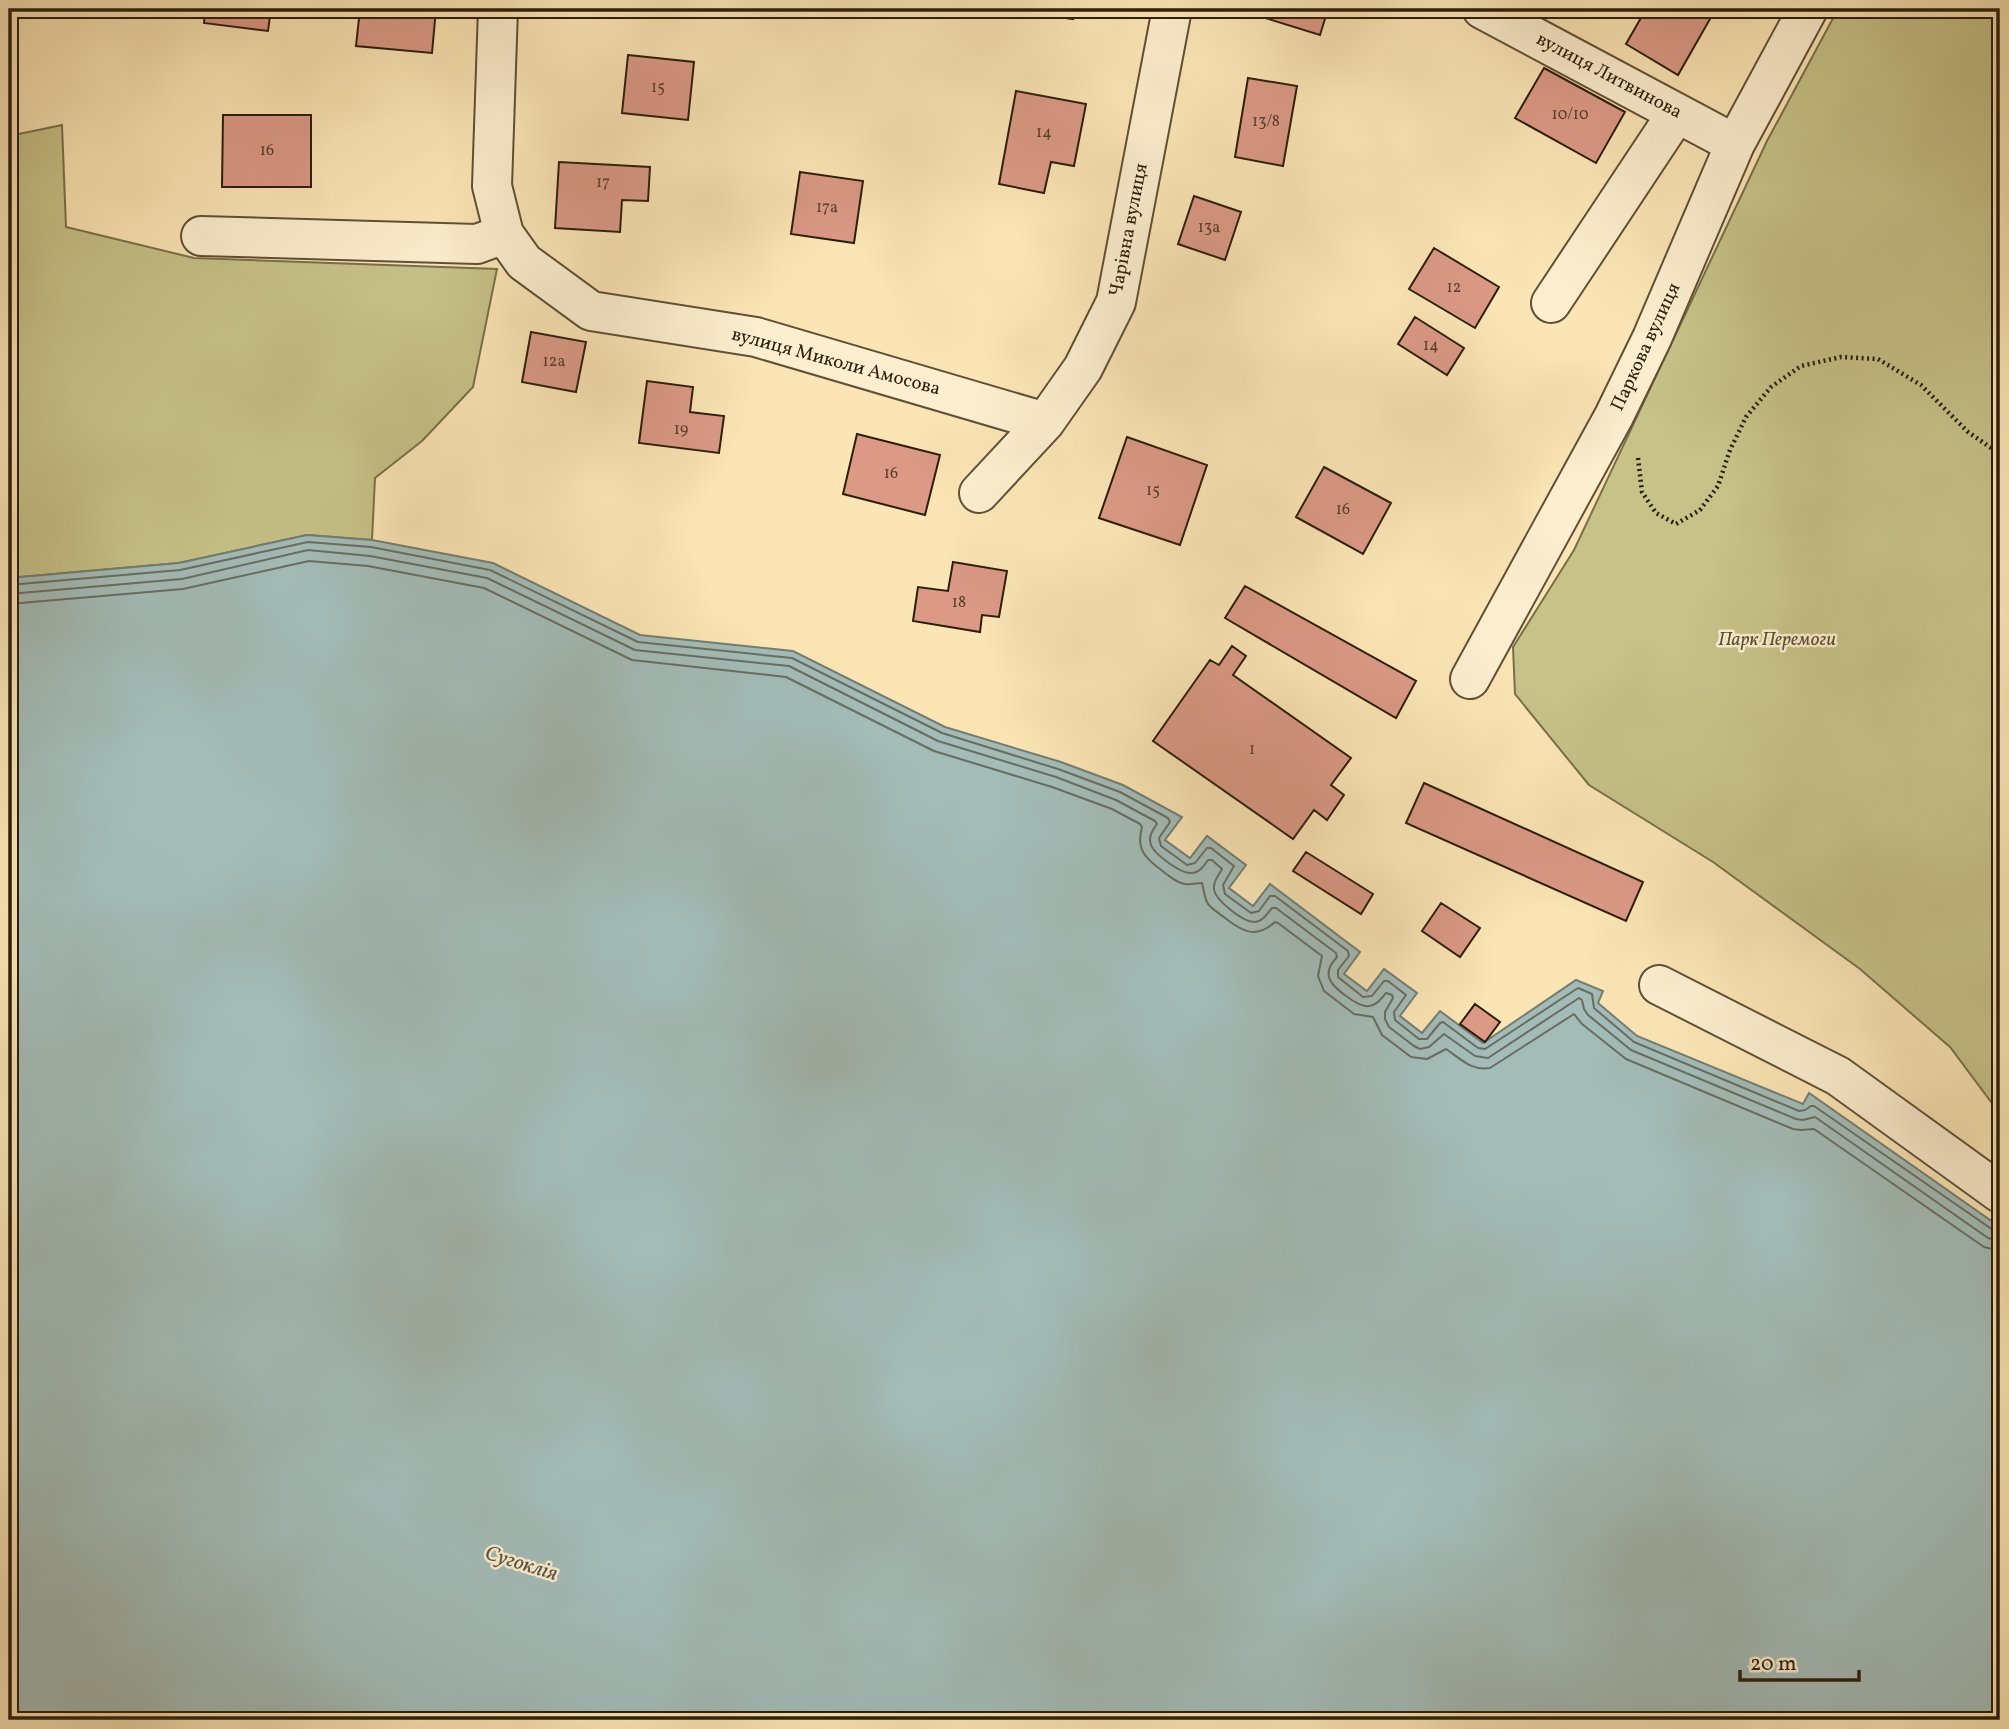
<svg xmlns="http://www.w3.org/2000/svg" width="2009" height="1729" viewBox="0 0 2009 1729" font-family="Vollkorn,serif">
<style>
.green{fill:#c6c288;stroke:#79704a;stroke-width:2}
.water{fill:#a3bcb8;stroke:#737d73;stroke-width:2}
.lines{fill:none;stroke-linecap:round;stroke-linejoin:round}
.shore{stroke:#686d62;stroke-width:2}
.building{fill:#db9986;stroke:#2c1e0c;stroke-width:2}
.minor-casing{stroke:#605036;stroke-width:42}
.path{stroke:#2c1e0c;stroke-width:4.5;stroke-dasharray:2 3.5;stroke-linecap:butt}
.minor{stroke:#fceecf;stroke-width:38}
.labels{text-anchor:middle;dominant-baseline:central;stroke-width:5;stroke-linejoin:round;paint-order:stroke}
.number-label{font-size:16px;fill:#583d2a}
.street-label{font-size:19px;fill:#2c1e0c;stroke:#fceecf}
.park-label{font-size:19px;font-style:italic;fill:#5a4f31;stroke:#fceecf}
.water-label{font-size:21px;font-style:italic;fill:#565548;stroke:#fceecf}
</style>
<rect width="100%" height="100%" fill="#fbe5b5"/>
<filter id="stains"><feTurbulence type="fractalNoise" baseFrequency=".00286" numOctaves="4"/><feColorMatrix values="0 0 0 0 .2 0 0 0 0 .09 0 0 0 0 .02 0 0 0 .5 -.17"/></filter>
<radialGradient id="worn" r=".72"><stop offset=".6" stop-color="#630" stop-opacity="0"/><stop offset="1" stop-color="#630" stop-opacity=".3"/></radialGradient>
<path class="green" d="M 1838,9 L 2000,9 L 2000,1114 L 1950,1047 L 1860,969 L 1713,862 L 1589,785 L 1515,694 L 1513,647 L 1574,550 L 1767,141 Z
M 62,125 L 66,227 L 194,258 L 497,269 L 473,387 L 422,441 L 375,478 L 372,540 L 307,535 L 179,563 L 9,578 L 9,136 Z"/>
<path class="water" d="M 307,535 L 372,540 L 493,563 L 640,635 L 793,651 L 945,727 L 1061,762 L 1123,785 L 1182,817 L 1165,840 L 1190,858 L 1207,836 L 1246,865 L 1229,888 L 1253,906 L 1270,884 L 1360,952 L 1344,974 L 1367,991 L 1384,969 L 1417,993 L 1400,1016 L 1422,1033 L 1440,1011 L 1483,1043 L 1576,980 L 1603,991 L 1598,1003 L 1637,1036 L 1803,1104 L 1809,1093 L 2000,1227 L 2000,1720 L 9,1720 L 9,578 L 179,563 Z"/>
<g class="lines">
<path class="shore" d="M 9,585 L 180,570 L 308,542 L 371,547 L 490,570 L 638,642 L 792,658 L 942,733 L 1058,769 L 1120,792 L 1168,818 L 1170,822 L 1159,838 L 1161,846 L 1187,865 L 1195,863 L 1207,848 L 1211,848 L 1234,866 L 1223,885 L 1225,894 L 1251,913 L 1259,911 L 1270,896 L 1275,896 L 1348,951 L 1349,956 L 1338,970 L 1338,977 L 1363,997 L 1372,996 L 1384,981 L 1388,981 L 1406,995 L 1394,1012 L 1395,1020 L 1419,1039 L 1427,1039 L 1440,1023 L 1443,1022 L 1478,1048 L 1485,1049 L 1578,988 L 1592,994 L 1594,1008 L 1634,1042 L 1799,1111 L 1805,1110 L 1811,1106 L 1814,1106 L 1993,1230 L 2000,1232
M 9,594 L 182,579 L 308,550 L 370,556 L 487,578 L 635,650 L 789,666 L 938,741 L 1056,777 L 1116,800 L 1155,821 L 1157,824 C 1152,831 1148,837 1151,845 C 1154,854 1181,874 1191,873 C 1199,873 1204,866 1208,860 L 1212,860 L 1222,869 C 1219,875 1213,881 1214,889 C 1215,900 1244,923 1255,922 C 1263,921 1267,914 1272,908 L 1276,908 L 1336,953 L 1337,957 C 1332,963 1327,969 1329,977 C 1331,987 1359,1008 1369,1006 C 1377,1005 1381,999 1386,993 L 1392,995 L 1393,998 L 1385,1012 L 1385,1019 L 1389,1027 L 1414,1046 L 1420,1049 L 1429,1047 L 1444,1034 L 1475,1056 L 1488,1058 L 1579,998 L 1582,1000 L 1584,1009 L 1588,1015 L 1631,1050 L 1796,1119 L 1803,1120 L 1815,1117 L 1988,1238 L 2000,1241
M 9,604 L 183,589 L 309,561 L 368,566 L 484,588 L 632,660 L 786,677 L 934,751 L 1052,787 L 1112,809 L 1140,824 L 1142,827 C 1135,852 1148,860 1165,873 C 1172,878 1177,883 1185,884 C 1191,885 1197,883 1202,883 C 1204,890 1204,897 1208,904 C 1213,910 1220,914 1225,918 C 1243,932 1256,939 1275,922 L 1278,923 L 1322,956 L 1318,976 L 1324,991 L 1354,1014 L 1373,1017 L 1382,1035 L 1411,1057 L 1427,1059 L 1446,1049 C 1461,1059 1471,1071 1490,1068 L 1574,1014 L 1582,1024 L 1626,1059 L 1793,1129 L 1801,1130 L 1814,1129 L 1984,1247 L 2000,1251"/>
</g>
<path class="building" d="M 180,9 L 271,9 L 268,31 L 204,23 L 205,12 Z
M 360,9 L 436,9 L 432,53 L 356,46 Z
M 1005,9 L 1074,9 L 1073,19 Z
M 1261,9 L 1328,9 L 1320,35 L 1259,16 Z
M 1646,9 L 1708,9 L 1714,12 L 1678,75 L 1626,44 Z
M 628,55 L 694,62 L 688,120 L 622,113 Z
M 1544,68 L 1625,112 L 1596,163 L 1515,118 Z
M 1248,78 L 1297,86 L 1283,166 L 1235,157 Z
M 1016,91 L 1086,104 L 1074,166 L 1051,162 L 1044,193 L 999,184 Z
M 223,115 L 311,115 L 311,187 L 222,187 Z
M 559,162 L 650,167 L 648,201 L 622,200 L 620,232 L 555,228 Z
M 800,172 L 863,181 L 854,243 L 791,234 Z
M 1194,196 L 1241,212 L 1225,260 L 1178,244 Z
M 1434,248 L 1499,287 L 1475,328 L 1409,289 Z
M 1415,317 L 1464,348 L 1447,375 L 1398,344 Z
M 531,332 L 586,342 L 576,392 L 522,382 Z
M 647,381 L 693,387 L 690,412 L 724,416 L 719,453 L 639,443 Z
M 857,434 L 940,455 L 925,515 L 843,494 Z
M 1127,437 L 1207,465 L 1180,545 L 1099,518 Z
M 1324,467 L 1391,503 L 1363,554 L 1296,517 Z
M 953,562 L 1007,571 L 999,617 L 982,615 L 980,632 L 913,621 L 918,587 L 948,591 Z
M 1245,586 L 1416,681 L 1396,718 L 1225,618 Z
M 1232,646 L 1246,656 L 1233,675 L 1351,758 L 1331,785 L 1344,795 L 1327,820 L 1314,810 L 1293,839 L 1153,741 L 1210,660 L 1219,665 Z
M 1424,783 L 1643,882 L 1626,921 L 1406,823 Z
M 1306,852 L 1373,894 L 1361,914 L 1293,871 Z
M 1441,903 L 1480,928 L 1460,957 L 1422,931 Z
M 1475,1004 L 1500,1022 L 1485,1042 L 1460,1024 Z"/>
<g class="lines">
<defs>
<path id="minor" d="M 498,9 L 492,186 L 504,234 L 524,262 L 591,311 L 756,337 L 1045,422
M 1482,9 L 1735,144
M 201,236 L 477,244 L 504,234
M 1551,303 L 1677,113
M 979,493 L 1045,422 L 1083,368 L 1116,302 L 1172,9
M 1470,679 L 1614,416 L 1652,338 L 1735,144 L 1808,9
M 1659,985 L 1838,1076 L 2000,1193"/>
</defs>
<use href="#minor" class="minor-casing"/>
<path class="path" d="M 1638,458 L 1642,492 L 1656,513 L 1676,524 L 1700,510 L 1718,486 L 1730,450 L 1746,417 L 1771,387 L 1801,366 L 1841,357 L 1878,359 L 1921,385 L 1968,432 L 2000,454"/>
<use href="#minor" class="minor"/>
</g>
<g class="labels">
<g class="number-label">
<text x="658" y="88">15</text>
<text x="1570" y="115">10/10</text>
<text x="1266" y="122">13/8</text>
<text x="1044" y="133">14</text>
<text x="267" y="151">16</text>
<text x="603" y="183">17</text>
<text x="827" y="208">17а</text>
<text x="1209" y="228">13а</text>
<text x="1454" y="288">12</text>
<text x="1431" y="346">14</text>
<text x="554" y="362">12а</text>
<text x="681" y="430">19</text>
<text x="891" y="474">16</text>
<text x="1153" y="491">15</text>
<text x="1343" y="510">16</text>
<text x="959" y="603">18</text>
<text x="1252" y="750">1</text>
</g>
<g class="street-label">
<text transform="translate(1609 76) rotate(28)">вулиця Литвинова</text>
<text transform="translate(1129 230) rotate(-79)">Чарівна вулиця</text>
<text transform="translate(1646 347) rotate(-65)">Паркова вулиця</text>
<text transform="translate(836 362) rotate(15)">вулиця Миколи Амосова</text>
</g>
<g class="park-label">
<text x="1777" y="640">Парк Перемоги</text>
</g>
<g class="water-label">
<text transform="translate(521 1564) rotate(17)">Сугоклія</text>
</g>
</g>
<rect width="2009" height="1729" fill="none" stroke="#fbe5b5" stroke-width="35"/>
<rect x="10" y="10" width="1988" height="1708" fill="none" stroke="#2c1e0c" stroke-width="3.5"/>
<rect x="18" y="18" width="1974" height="1694" fill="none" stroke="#2c1e0c" stroke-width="2"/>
<path d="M1740 1670v10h119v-10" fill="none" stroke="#2c1e0c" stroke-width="3.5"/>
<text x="1750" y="1670" font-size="21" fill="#2c1e0c" stroke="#fceecf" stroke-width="5" paint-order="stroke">20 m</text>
<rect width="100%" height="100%" filter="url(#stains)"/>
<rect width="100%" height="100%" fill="url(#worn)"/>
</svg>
